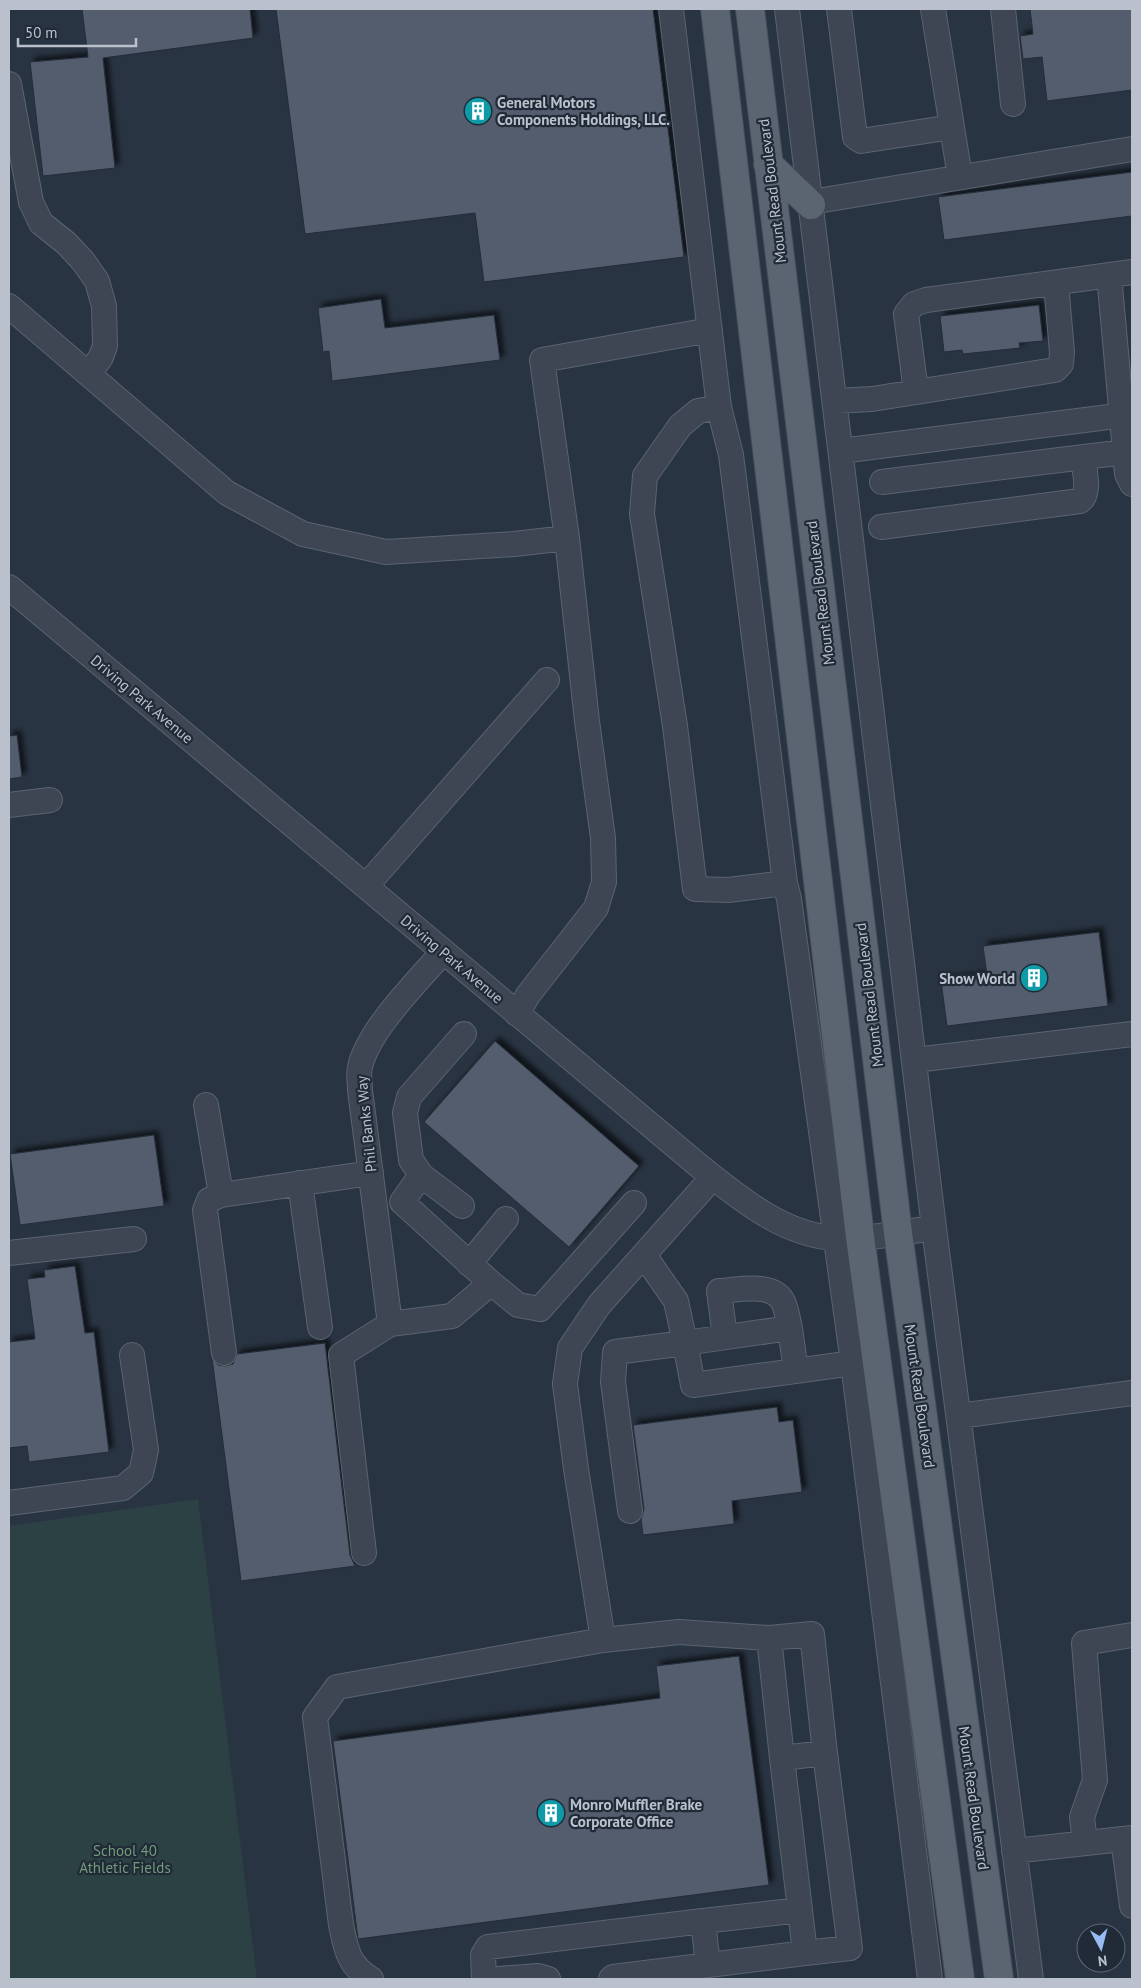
<svg xmlns="http://www.w3.org/2000/svg" width="1141" height="1988" viewBox="0 0 1141 1988" font-family="'PT Sans',sans-serif">
<style>
.green{fill:#2b4143}
.building{fill:#525d6d;stroke:#232d39;filter:url(#shadow)}
.lines{fill:none;stroke-linecap:round;stroke-linejoin:round}
.minor-casing{stroke:#5b646f;stroke-width:26}
.major-casing{stroke:#464f5b;stroke-width:30}
.minor{stroke:#3d4652;stroke-width:24}
.major{stroke:#5b6572;stroke-width:28}
.labels{text-anchor:middle;dominant-baseline:central;stroke-width:4.5;stroke-linejoin:round;paint-order:stroke}
.poi-label{font-size:15px;font-weight:bold;fill:#bac1cc;stroke:#212b37;text-anchor:start}
.street-label{font-size:15px;fill:#bac1cc;stroke:#212b37}
.park-label{font-size:15px;fill:#729b7b;stroke:#212b37}
</style>
<defs>
<filter id="shadow"><feDropShadow dx="4.5" dy="-4.5" stdDeviation="2.5" flood-color="#0009"/></filter>
</defs>
<rect width="100%" height="100%" fill="#293442"/>
<path class="green" d="M 198,1499 L 257,1979 L 9,1979 L 9,1526 Z"/>
<path class="building" d="M 82,9 L 250,9 L 253,38 L 103,58 L 115,168 L 43,176 L 30,62 L 88,57 Z
M 276,9 L 653,9 L 684,257 L 484,282 L 475,213 L 305,234 Z
M 1030,9 L 1132,9 L 1132,90 L 1047,101 L 1042,57 L 1023,59 L 1020,36 L 1033,34 Z
M 1132,172 L 1132,216 L 944,240 L 938,197 Z
M 381,299 L 385,328 L 494,315 L 500,360 L 332,381 L 329,351 L 323,352 L 318,308 Z
M 1039,305 L 1043,341 L 1019,343 L 1020,348 L 963,354 L 962,350 L 944,352 L 940,316 Z
M 17,735 L 22,777 L 9,779 L 9,736 Z
M 1099,932 L 1108,1006 L 947,1026 L 941,981 L 987,975 L 983,946 Z
M 495,1041 L 639,1166 L 569,1247 L 424,1122 Z
M 154,1135 L 164,1206 L 20,1225 L 10,1154 Z
M 75,1266 L 85,1333 L 94,1332 L 109,1452 L 29,1462 L 27,1446 L 9,1448 L 9,1342 L 35,1339 L 27,1279 L 45,1277 L 44,1270 Z
M 325,1343 L 350,1555 L 355,1566 L 241,1581 L 212,1358 L 218,1365 L 226,1366 L 233,1364 L 237,1354 Z
M 777,1407 L 779,1422 L 793,1420 L 802,1492 L 732,1501 L 734,1524 L 643,1535 L 641,1519 L 644,1509 L 633,1425 Z
M 739,1656 L 769,1885 L 358,1939 L 333,1741 L 660,1698 L 656,1666 Z"/>
<g class="lines">
<defs>
<path id="minor" d="M 671,9 L 719,407 L 731,455 L 785,883 L 728,890 L 695,889 L 675,726 L 642,514 L 645,476 L 680,426 L 698,411 L 719,407
M 787,9 L 934,1228 L 1031,1979
M 839,9 L 855,137 L 861,141 L 952,127
M 933,9 L 960,177
M 1003,9 L 1013,104
M 9,84 L 31,202 L 41,223 L 66,243 L 83,261 L 97,281 L 104,306 L 105,346 L 101,357 L 89,374
M 811,202 L 1132,149
M 1109,275 L 1127,474 L 1132,484
M 9,306 L 227,493 L 303,534 L 386,552 L 514,544 L 567,538 L 587,721 L 603,838 L 604,882 L 596,908 L 528,995 L 517,1014
M 916,392 L 906,314 L 914,304 L 926,300 L 1132,272
M 835,401 L 872,399 L 1055,370 L 1061,364 L 1062,352 L 1056,283
M 841,451 L 1132,414
M 882,482 L 1125,452
M 881,527 L 1080,501 C 1091,493 1084,469 1083,457
M 567,538 L 542,360 L 710,330
M 9,587 L 698,1165 C 737,1196 782,1235 835,1238 C 867,1240 902,1232 934,1228
M 9,805 L 50,800
M 785,883 L 789,899 L 853,1363 L 930,1979
M 366,886 L 547,680
M 464,1034 L 409,1097 L 405,1113 L 411,1160 L 421,1175 L 402,1202 L 491,1283
M 915,1060 L 1132,1034
M 206,1105 L 221,1195
M 421,1175 L 462,1206
M 300,1183 L 320,1327
M 9,1253 L 134,1239
M 469,1264 L 506,1219
M 390,1324 L 360,1090 C 360,1083 358,1074 360,1067 C 368,1030 418,981 443,952
M 725,1337 L 719,1291 C 739,1290 775,1281 784,1304 C 787,1312 788,1320 790,1328
M 224,1353 L 205,1210 L 209,1200 L 221,1195 L 371,1173
M 796,1371 L 790,1328 L 685,1343 L 693,1385 L 853,1363
M 959,1416 L 1132,1393
M 9,1503 L 123,1488 L 141,1473 L 146,1450 L 132,1355
M 630,1511 L 613,1382 L 615,1352 L 685,1343 L 676,1301 L 644,1255
M 364,1553 L 341,1355 L 390,1324 L 452,1316 L 491,1283 L 518,1305 L 540,1309 L 634,1203
M 603,1640 L 679,1632 L 769,1638
M 782,1758 L 769,1638 L 812,1634 L 825,1753
M 1123,1839 L 1132,1906
M 1085,1843 L 1082,1817 L 1095,1780 L 1084,1643 L 1132,1635
M 1014,1851 L 1132,1838
M 800,1910 L 782,1758 L 825,1753 L 850,1948 L 805,1953
M 371,1979 C 348,1965 346,1949 341,1925 L 315,1717 L 337,1687 L 603,1640 L 576,1469 L 565,1384 L 570,1348 L 599,1305 L 713,1177
M 484,1979 L 483,1955 L 488,1947 L 703,1921
M 498,1979 L 538,1976 L 548,1979
M 611,1979 L 613,1977 L 805,1953 L 800,1910 L 703,1921 L 708,1965"/>
<path id="major" d="M 715,9 L 860,1237 L 960,1979
M 750,9 L 898,1233 L 999,1979
M 768,164 L 811,205"/>
</defs>
<use href="#minor" class="minor-casing"/>
<use href="#major" class="major-casing"/>
<use href="#minor" class="minor"/>
<use href="#major" class="major"/>
</g>
<defs>
<symbol id="building-disc" viewBox="-11 -11 22 22"><circle r="9.5" fill="#0f9aa8" stroke="#212b37"/><path d="M-4-6H4V6H1V3H-1V6H-4ZM-2.5-4.3h1.7v1.8h-1.7ZM.8-4.3h1.7v1.8H.8ZM-2.5-1h1.7V.8h-1.7ZM.8-1h1.7V.8H.8Z" fill="#fff"/></symbol>
</defs>
<g fill-rule="evenodd">
<use href="#building-disc" x="462" y="95" width="32" height="32"/>
<use href="#building-disc" x="1018" y="962" width="32" height="32"/>
<use href="#building-disc" x="535" y="1797" width="32" height="32"/>
</g>
<g class="labels">
<g class="poi-label">
<text x="497" y="102">General Motors<tspan x="497" dy="17">Components Holdings, LLC.</tspan></text>
<text x="1015" y="978" text-anchor="end">Show World</text>
<text x="570" y="1804">Monro Muffler Brake<tspan x="570" dy="17">Corporate Office</tspan></text>
</g>
<g class="street-label">
<text transform="translate(772 191) rotate(-97)">Mount Read Boulevard</text>
<text transform="translate(820 593) rotate(-97)">Mount Read Boulevard</text>
<text transform="translate(142 699) rotate(40)">Driving Park Avenue</text>
<text transform="translate(452 959) rotate(40)">Driving Park Avenue</text>
<text transform="translate(869 995) rotate(-97)">Mount Read Boulevard</text>
<text transform="translate(366 1124) rotate(-96)">Phil Banks Way</text>
<text transform="translate(920 1396) rotate(82)">Mount Read Boulevard</text>
<text transform="translate(974 1798) rotate(82)">Mount Read Boulevard</text>
</g>
<g class="park-label">
<text x="125" y="1850">School 40<tspan x="125" dy="17">Athletic Fields</tspan></text>
</g>
</g>
<rect width="1141" height="1988" fill="none" stroke="#bac1cc" stroke-width="20"/>
<g transform="translate(1101 1948) rotate(173)"><circle r="24" fill="#212b37" stroke="#5e6773"/>
<path d="M0-4L9 19L0 12L-9 19Z" fill="#97bcf3"/>
<text y="-8" font-size="14" font-weight="bold" text-anchor="middle" fill="#bac1cc">N</text>
</g>
<path d="M18 38v8h118v-8" fill="none" stroke="#bac1cc" stroke-width="2.5"/>
<text x="25" y="38" font-size="15" fill="#bac1cc" stroke="#212b37" stroke-width="4" paint-order="stroke">50 m</text>
</svg>
